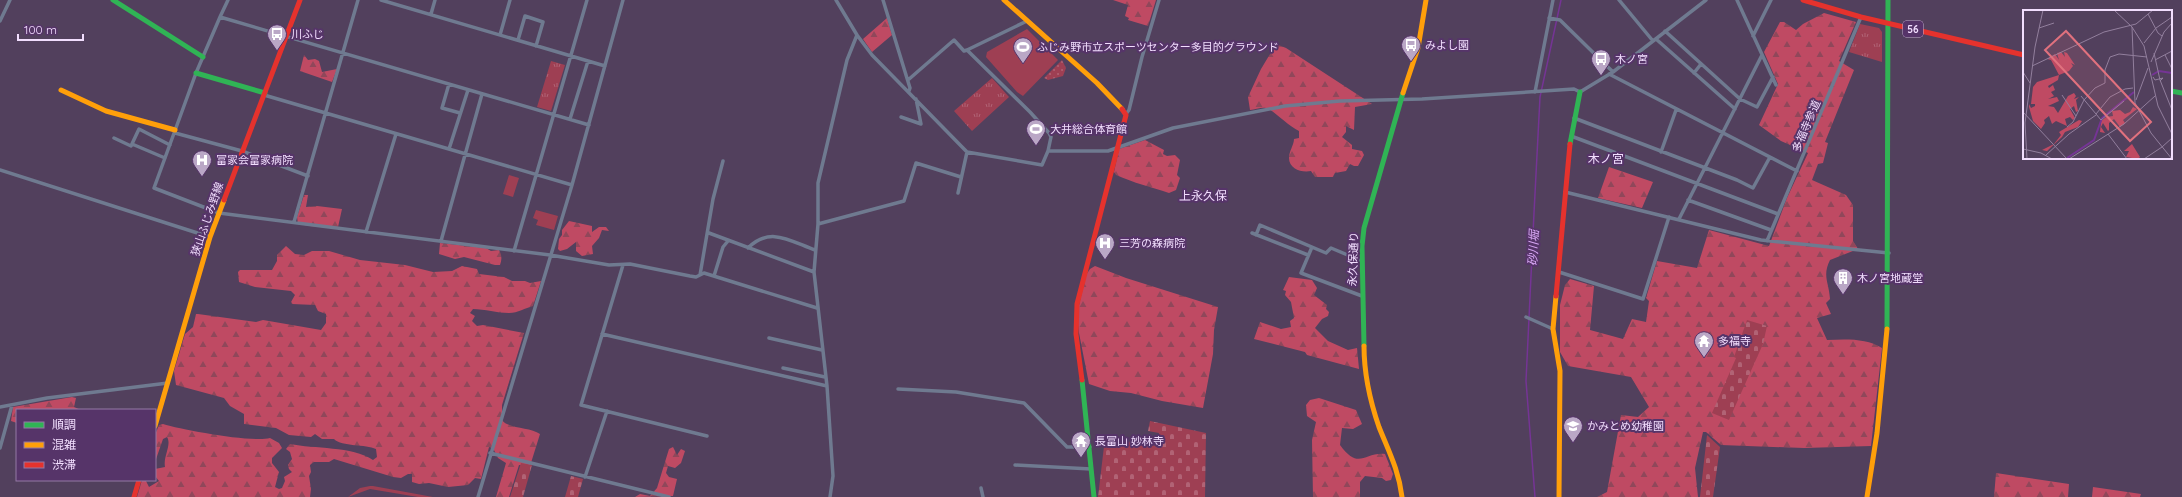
<svg xmlns="http://www.w3.org/2000/svg" width="2182" height="497" viewBox="0 0 2182 497" font-family="Quicksand,'Noto Sans JP',sans-serif">
<style>
.grass{fill:url(#grass-dots)}
.forest{fill:url(#forest-firs)}
.cemetery{fill:url(#cemetery-stones)}
.park{fill:url(#park-tufts)}
.garden{fill:#9e3f53}
.lines{fill:none;stroke-linecap:round;stroke-linejoin:round}
.stream{stroke:#753495;stroke-width:1.5}
.street{stroke:#6f7a90;stroke-width:3.5}
.fast{stroke:#30b455;stroke-width:5}
.slow{stroke:#ff9f0a;stroke-width:5}
.jam{stroke:#e5322d;stroke-width:5}
.labels{text-anchor:middle;dominant-baseline:central;stroke-width:4;stroke-linejoin:round;paint-order:stroke}
.shield{fill:#563469;stroke:#c3abd1;stroke-width:1}
.shield-label{font-size:10px;font-weight:bold;fill:#f2defe}
.poi-label{font-size:11px;fill:#f2defe;stroke:#563469;text-anchor:start}
.street-label{font-size:11px;fill:#f2defe;stroke:#563469}
.neighbourhood-label{font-size:12px;fill:#f2defe;stroke:#563469}
.water-label{font-size:12px;font-style:italic;fill:#d9a8f6;stroke:#563469}
.inset-river{fill:none;stroke:#753495;stroke-width:2}
.inset-road{fill:none;stroke:#927f9d;stroke-width:1}
.view{fill:#e1717e;fill-opacity:0.15;stroke:#e1717e;stroke-width:2}
.inset-edge{fill:none;stroke:#f2defe;stroke-width:2}
</style>
<defs>
<pattern id="grass-dots" width="8" height="8" patternUnits="userSpaceOnUse"><rect width="8" height="8" fill="#9e3f53"/><path d="M2 2h.1M6 6h.1" fill="none" stroke="#b16375" stroke-width="1.8" stroke-linecap="round"/></pattern>
<pattern id="forest-firs" width="22" height="20" patternUnits="userSpaceOnUse"><rect width="22" height="20" fill="#bf4a63"/><path d="M5 1l3.5 6h-7zM16 11l3.5 6h-7z" fill="#90475a"/></pattern>
<pattern id="cemetery-stones" width="16" height="16" patternUnits="userSpaceOnUse"><rect width="16" height="16" fill="#9e3f53"/><path d="M2 7V4a2 2 0 0 1 4 0v3zM10 15v-3a2 2 0 0 1 4 0v3z" fill="#b16375"/></pattern>
<pattern id="park-tufts" width="24" height="20" patternUnits="userSpaceOnUse"><rect width="24" height="20" fill="#9e3f53"/><path d="M3 7l-1-3M5 7V3M7 7l1-3M15 17l-1-3M17 17v-4M19 17l1-3" fill="none" stroke="#b16375"/></pattern>
</defs>
<rect width="100%" height="100%" fill="#52405d"/>
<path class="grass" d="M 1062,60 L 1066,68 L 1063,76 L 1048,80 L 1044,78 Z"/>
<path class="forest" d="M 1113,0 L 1156,0 L 1148,26 L 1128,20 L 1129,18 L 1125,16 L 1128,5 Z
M 1824,13 L 1856,22 L 1839,61 L 1854,70 L 1825,142 L 1828,143 L 1823,163 L 1818,164 L 1812,180 L 1846,195 L 1853,205 L 1853,241 L 1858,249 L 1830,260 C 1822,276 1829,282 1830,299 L 1826,303 L 1831,314 L 1817,318 L 1827,340 C 1845,339 1867,338 1882,348 L 1871,446 L 1804,448 L 1721,445 L 1706,432 L 1703,432 L 1695,468 L 1698,497 L 1597,497 L 1607,492 L 1621,415 L 1638,417 L 1649,407 L 1631,377 L 1568,366 L 1560,352 L 1560,305 L 1565,285 L 1570,279 L 1594,286 L 1590,330 L 1623,339 L 1632,319 L 1646,322 L 1649,301 L 1646,298 L 1657,261 L 1697,268 L 1709,230 L 1769,246 L 1787,198 L 1808,153 L 1781,141 L 1759,125 L 1778,84 L 1764,52 L 1780,22 L 1784,22 L 1796,30 L 1803,24 Z
M 887,18 L 892,35 L 872,52 L 863,39 Z
M 1276,44 L 1286,48 L 1372,104 L 1355,107 L 1354,130 L 1346,126 L 1346,132 L 1342,137 L 1352,145 L 1352,149 L 1362,151 L 1364,155 L 1358,166 L 1354,166 L 1350,164 L 1346,171 L 1335,173 L 1333,177 L 1315,177 L 1311,171 C 1302,173 1289,169 1289,158 C 1289,151 1294,145 1294,139 L 1299,138 L 1299,131 C 1288,126 1272,109 1266,108 C 1261,107 1255,110 1250,110 L 1248,97 L 1261,69 Z
M 304,55 L 308,60 L 315,59 L 319,61 L 322,72 L 337,69 L 332,82 L 300,71 Z
M 1145,140 L 1164,150 L 1163,154 L 1167,156 L 1175,155 L 1180,160 L 1177,175 L 1180,178 L 1176,190 L 1169,193 C 1151,187 1134,183 1116,175 L 1114,172 L 1119,149 Z
M 1609,167 L 1653,182 L 1642,208 L 1598,198 Z
M 304,195 L 308,195 L 306,207 L 317,206 L 342,209 L 338,227 L 316,227 L 298,224 L 297,217 Z
M 569,221 L 592,226 L 592,232 L 599,227 L 606,227 L 609,231 L 602,230 L 599,238 L 592,246 L 593,254 L 582,256 L 576,251 L 576,242 L 567,249 L 560,251 L 558,249 L 559,239 L 562,235 L 562,230 Z
M 440,243 L 486,248 L 491,251 L 499,250 C 502,255 502,260 500,265 L 495,265 L 464,257 L 455,259 L 439,254 Z
M 286,246 L 295,254 L 304,255 L 312,251 L 329,251 L 360,260 L 405,265 L 433,272 L 452,271 L 462,266 L 477,269 L 479,274 L 504,277 L 512,281 L 525,281 L 530,283 L 541,281 L 533,306 C 525,308 518,313 509,313 C 497,313 485,309 473,309 L 470,313 L 475,316 L 472,321 L 477,326 L 483,325 L 524,333 L 502,405 L 502,420 C 508,429 530,427 540,434 L 530,466 L 519,465 L 509,497 L 496,497 L 506,463 L 498,458 L 493,448 L 489,447 L 481,479 L 475,478 L 468,485 L 448,487 L 429,483 L 419,484 L 412,482 L 412,474 L 408,474 L 401,478 L 393,477 L 334,459 L 329,462 L 314,462 L 310,465 L 311,472 L 309,476 L 311,489 L 310,497 L 137,497 L 142,480 L 146,481 L 149,487 L 159,481 L 155,476 L 155,469 L 165,467 C 163,456 172,445 167,437 L 163,439 L 155,462 L 155,435 L 159,425 L 163,424 C 182,430 254,443 270,438 L 279,443 L 282,448 L 272,458 L 272,463 L 279,472 L 275,487 L 279,489 L 282,488 L 285,481 L 284,477 L 292,472 L 289,469 L 288,465 L 292,459 L 290,452 L 286,449 L 290,444 C 314,449 352,446 373,460 L 377,457 L 376,449 C 366,444 342,447 334,439 L 322,439 L 315,434 L 311,437 L 289,435 L 276,428 L 244,424 L 244,414 L 230,406 L 224,398 L 176,385 L 174,371 L 180,351 L 185,334 L 193,327 L 196,314 L 198,314 L 256,322 L 263,320 L 321,330 L 326,323 L 326,314 L 318,311 L 315,305 L 292,304 L 291,302 L 295,295 L 291,291 L 255,287 L 239,282 L 238,272 L 240,270 L 272,270 L 277,261 L 277,255 Z
M 1095,266 L 1126,278 L 1218,307 L 1214,330 L 1213,354 L 1203,408 L 1162,401 L 1131,393 L 1110,391 L 1089,384 L 1079,333 L 1077,314 L 1086,275 L 1090,269 Z
M 1289,277 L 1312,280 L 1317,288 L 1314,295 L 1327,305 L 1326,309 L 1329,312 L 1328,316 L 1322,319 L 1315,328 L 1328,341 L 1348,350 L 1357,348 L 1359,369 L 1307,355 L 1305,352 L 1254,339 L 1260,322 L 1281,329 L 1291,327 L 1290,321 L 1294,318 L 1291,302 L 1285,295 L 1286,291 L 1283,290 Z
M 72,397 L 76,398 L 74,407 L 81,410 L 17,410 L 17,423 L 11,421 L 13,407 Z
M 1319,398 L 1356,410 L 1362,424 L 1353,429 L 1342,428 L 1340,445 C 1359,471 1364,452 1385,454 L 1393,474 L 1391,480 L 1386,481 L 1382,478 L 1365,476 L 1360,482 L 1360,497 L 1313,497 L 1312,440 L 1316,422 L 1307,416 L 1306,405 L 1310,400 Z
M 673,447 L 677,455 L 681,449 L 685,451 L 681,463 L 675,468 L 668,466 L 666,473 L 669,477 L 677,479 L 673,496 L 635,497 L 640,494 L 650,496 L 657,488 L 669,449 Z
M 1996,473 L 2069,484 L 2068,497 L 1994,497 Z
M 2093,487 L 2141,494 L 2140,497 L 2092,497 Z"/>
<path class="cemetery" d="M 1747,320 L 1767,326 L 1763,344 L 1729,420 L 1712,413 L 1736,358 L 1734,357 Z
M 1150,421 L 1206,433 L 1205,497 L 1098,497 L 1105,438 L 1157,446 L 1159,433 L 1148,431 Z
M 1707,435 L 1720,447 L 1713,497 L 1700,497 Z
M 521,463 L 532,465 L 523,497 L 510,497 Z
M 571,476 L 583,479 L 578,497 L 565,497 Z"/>
<path class="park" d="M 1860,24 L 1879,28 L 1882,32 L 1882,62 L 1849,52 Z
M 551,61 L 565,65 L 551,111 L 537,107 Z
M 992,78 L 1009,97 L 972,131 L 954,111 Z"/>
<path class="garden" d="M 1027,29 L 1058,60 L 1023,96 L 1017,92 L 986,57 L 987,52 Z
M 509,175 L 519,178 L 513,197 L 503,194 Z
M 536,210 L 558,216 L 554,230 L 536,225 L 538,220 L 533,218 Z
M 370,486 L 373,486 L 433,497 L 418,497 L 370,489 L 348,497 L 360,488 Z"/>
<g class="lines">
<path class="stream" d="M 1535,497 L 1526,381 L 1534,213 L 1540,97 L 1561,0"/>
<path class="street" d="M 381,0 L 605,66
M 836,0 L 857,35 L 872,55 L 967,152 L 1042,165 L 1048,151 L 1108,151 L 1173,128 L 1285,106 L 1340,101 L 1422,99 L 1574,89 L 1580,92 L 1613,72 L 1706,0
M 883,0 L 910,88 L 909,91
M 1619,0 L 1653,41
M 1737,0 L 1776,85
M 431,14 L 435,0
M 220,17 L 228,0
M 1549,18 L 1560,20 L 1613,72
M 0,21 L 10,0
M 1665,31 L 1740,99 L 1757,107 L 1773,77
M 500,35 L 510,0
M 1753,36 L 1771,0
M 1656,39 L 1735,109
M 518,40 L 525,16 L 543,22 L 536,46
M 967,50 L 1030,112 L 1049,133 L 1051,137 L 1048,151
M 1694,73 L 1701,64
M 1609,74 L 1797,171
M 908,80 L 954,40 L 964,51 L 967,50 L 1027,21
M 449,84 L 442,108 L 460,113
M 1535,92 L 1553,0
M 264,95 L 572,185
M 1126,114 L 1129,110 L 1142,57 L 1159,0
M 901,117 L 921,124 L 916,99
M 1574,118 L 1737,180 L 1753,188 L 1770,157
M 570,119 L 588,61
M 589,125 L 220,17 L 196,73 L 154,188 L 219,213 L 550,255 L 609,265 L 630,264 L 690,276 L 696,277 L 704,273 L 817,308
M 175,133 L 242,151 L 308,176
M 1571,136 L 1778,214
M 114,138 L 131,146 L 139,129 L 170,145
M 132,144 L 165,158
M 449,149 L 468,90
M 1661,152 L 1676,110
M 0,170 L 210,237
M 1565,192 L 1761,240 L 1889,253
M 958,193 L 967,152
M 1688,200 L 1771,230
M 1679,219 L 1762,55
M 294,222 L 358,0
M 818,224 L 904,201 L 916,163 L 961,177
M 366,232 L 396,134
M 709,233 L 814,272
M 1252,233 L 1308,255
M 1256,235 L 1260,225 L 1326,253 L 1331,248 L 1362,261
M 441,241 L 482,94
M 1767,241 L 1861,17
M 1312,247 L 1301,273 L 1362,296
M 748,248 C 770,226 790,241 815,250
M 514,251 L 587,0
M 623,265 L 581,405 L 707,436
M 1559,272 L 1643,299 L 1669,217
M 700,275 L 713,199 L 723,161
M 714,276 L 723,247 L 728,241
M 1526,317 L 1553,329
M 602,334 L 827,386
M 769,338 L 822,350
M 783,368 L 825,377
M 898,389 L 956,392 L 1024,403 L 1067,447 L 1090,447
M 0,407 L 47,398 L 168,383
M 0,448 L 12,405
M 490,453 L 669,497
M 1015,465 L 1091,469
M 585,477 L 607,411
M 981,488 L 983,497
M 478,497 L 572,185 L 623,0
M 830,497 L 833,476 L 827,386 L 814,272 L 818,224 L 818,183 L 847,60 L 857,35"/>
<path class="fast" d="M 113,0 L 203,57
M 196,73 L 265,93
M 2171,91 L 2182,93
M 1570,144 L 1580,92
M 1887,329 L 1888,0
M 1364,346 L 1362,246 L 1364,228 L 1403,93
M 1082,380 L 1094,497"/>
<path class="slow" d="M 1004,0 L 1097,83 L 1122,109
M 61,90 L 106,111 L 175,130
M 1403,93 L 1418,48 L 1426,0
M 1556,296 L 1553,329 L 1560,371 L 1559,497
M 1364,346 C 1364,374 1370,401 1379,427 C 1389,452 1399,471 1402,497
M 155,426 L 210,237 L 224,200
M 1867,497 L 1877,433 L 1887,329"/>
<path class="jam" d="M 1803,0 L 1861,17 L 2024,55
M 224,200 L 300,0
M 1556,296 L 1570,144
M 1082,380 L 1076,334 L 1077,304 L 1126,115 L 1122,109
M 134,497 L 139,480"/>
</g>
<defs>
<symbol id="bus-pin" viewBox="-11 -11 22 30"><path d="M0 17L-7.5 6A9.5 9.5 0 1 1 7.5 6Z" fill="#baa7c6" stroke="#563469"/><path d="M-5-6H5V4H4V6H2V4H-2V6H-4V4H-5ZM-3.5-4V0h7V-4ZM-3.5 1.2v1.5H-2V1.2ZM2 1.2v1.5H3.5V1.2Z" fill="#fff"/></symbol>
<symbol id="stadium-pin" viewBox="-11 -11 22 30"><path d="M0 17L-7.5 6A9.5 9.5 0 1 1 7.5 6Z" fill="#baa7c6" stroke="#563469"/><path d="M0-5a6.5 5 0 1 0 0 10a6.5 5 0 1 0 0-10ZM-3.5-1.8h7v3.6h-7Z" fill="#fff"/></symbol>
<symbol id="hospital-pin" viewBox="-11 -11 22 30"><path d="M0 17L-7.5 6A9.5 9.5 0 1 1 7.5 6Z" fill="#baa7c6" stroke="#563469"/><path d="M-5-5h3v3.5h4V-5h3V5h-3V1.5h-4V5h-3Z" fill="#fff"/></symbol>
<symbol id="building-pin" viewBox="-11 -11 22 30"><path d="M0 17L-7.5 6A9.5 9.5 0 1 1 7.5 6Z" fill="#baa7c6" stroke="#563469"/><path d="M-4-6H4V6H1V3H-1V6H-4ZM-2.5-4.3h1.7v1.8h-1.7ZM.8-4.3h1.7v1.8H.8ZM-2.5-1h1.7V.8h-1.7ZM.8-1h1.7V.8H.8Z" fill="#fff"/></symbol>
<symbol id="temple-pin" viewBox="-11 -11 22 30"><path d="M0 17L-7.5 6A9.5 9.5 0 1 1 7.5 6Z" fill="#baa7c6" stroke="#563469"/><path d="M0-6L5-2H3V0L6.5 2.5H4V6H1.5V3h-3V6H-4V2.5H-6.5L-3 0V-2H-5Z" fill="#fff"/></symbol>
<symbol id="school-pin" viewBox="-11 -11 22 30"><path d="M0 17L-7.5 6A9.5 9.5 0 1 1 7.5 6Z" fill="#baa7c6" stroke="#563469"/><path d="M0-5L7-2L0 1L-7-2ZM-4 1L0 2.5L4 1V4Q0 6-4 4Z" fill="#fff"/></symbol>
</defs>
<g fill-rule="evenodd">
<use href="#bus-pin" x="266" y="23" width="22" height="30"/>
<use href="#bus-pin" x="1400" y="34" width="22" height="30"/>
<use href="#stadium-pin" x="1012" y="36" width="22" height="30"/>
<use href="#bus-pin" x="1590" y="48" width="22" height="30"/>
<use href="#stadium-pin" x="1025" y="118" width="22" height="30"/>
<use href="#hospital-pin" x="191" y="149" width="22" height="30"/>
<use href="#hospital-pin" x="1094" y="232" width="22" height="30"/>
<use href="#building-pin" x="1832" y="267" width="22" height="30"/>
<use href="#temple-pin" x="1693" y="330" width="22" height="30"/>
<use href="#school-pin" x="1562" y="415" width="22" height="30"/>
<use href="#temple-pin" x="1070" y="430" width="22" height="30"/>
</g>
<g class="labels">
<rect class="shield" x="1903" y="21" width="20" height="16" rx="3"/>
<g class="shield-label">
<text x="1913" y="29">56</text>
</g>
<g class="poi-label">
<text x="291" y="34">川ふじ</text>
<text x="1425" y="45">みよし園</text>
<text x="1037" y="47">ふじみ野市⽴スポーツセンター多⽬的グラウンド</text>
<text x="1615" y="59">木ノ宮</text>
<text x="1050" y="129">大井総合体育館</text>
<text x="216" y="160">富家会富家病院</text>
<text x="1119" y="243">三芳の森病院</text>
<text x="1857" y="278">木ノ宮地蔵堂</text>
<text x="1718" y="341">多福寺</text>
<text x="1587" y="426">かみとめ幼稚園</text>
<text x="1095" y="441">長富山 妙林寺</text>
</g>
<g class="street-label">
<text transform="translate(1806 126) rotate(-67)">多福寺参道</text>
<text transform="translate(207 219) rotate(-71)">狭山ふじみ野線</text>
<text transform="translate(1353 259) rotate(-88)">永久保通り</text>
</g>
<g class="neighbourhood-label">
<text x="1606" y="158">木ノ宮</text>
<text x="1203" y="195">上永久保</text>
</g>
<g class="water-label">
<text transform="translate(1533 248) rotate(-87)">砂川堀</text>
</g>
</g>
<g transform="translate(2023 10)">
<rect width="149" height="149" fill="#52405d"/>
<path d="M 38,42 L 42,47 L 41,42 L 44,43 L 52,55 L 48,53 L 50,56 L 46,61 L 36,65 L 35,70 L 25,76 L 26,78 L 30,75 L 32,80 L 28,82 L 31,86 L 25,89 L 34,87 L 36,91 L 25,96 L 31,97 L 35,103 L 45,86 L 51,83 L 53,86 L 51,89 L 56,87 L 53,90 L 55,101 L 53,102 L 51,96 L 47,99 L 52,108 L 50,110 L 47,107 L 42,109 L 44,116 L 33,111 L 29,114 L 26,106 L 21,110 L 22,113 L 18,119 L 10,111 L 6,97 L 6,94 L 8,98 L 12,96 L 12,94 L 8,94 L 10,77 L 14,72 L 36,65 L 28,50 L 24,49 L 32,44 L 36,50 L 34,43 ZM 110,97 L 114,99 L 100,110 L 102,113 L 97,117 L 91,109 L 86,113 L 86,120 L 85,121 L 80,113 L 78,117 L 82,123 L 77,122 L 78,111 L 83,107 L 90,106 L 89,101 L 97,100 L 102,104 L 107,102 ZM 56,110 L 59,111 L 55,117 L 42,122 L 39,127 L 24,141 L 19,140 L 31,134 L 38,125 L 36,122 ZM 109,134 L 117,147 L 115,149 L 103,147 L 106,141 L 101,141 Z" fill="#bf4a63"/>
<path class="inset-river" d="M 129,65 L 136,61 L 149,63M 44,148 L 71,130 L 79,108 L 111,82"/>
<path class="inset-road" d="M 91,0 L 109,17 L 121,36 L 135,96 L 149,124M 125,4 L 135,23 L 139,26M 109,17 L 112,93 L 128,123 L 149,149M 16,18 L 31,13M 121,33 L 133,18 L 149,7M 131,43 L 137,70 L 149,100M 142,45 L 149,59M 132,50 L 149,41M 128,52 L 141,22 L 149,13M 9,56 L 81,22 L 113,14 L 130,0M 0,62 L 7,73M 130,67 L 132,70 L 140,68 L 137,71M 39,85 L 53,106M 58,86 L 78,110 L 101,91M 113,90 L 125,58M 0,102 L 44,149M 73,104 L 87,87 L 102,79 L 110,78M 44,117 L 50,112 L 61,90 L 72,78 L 82,73 L 82,60 L 87,47 L 96,44 L 124,47M 85,124 L 104,149M 139,137 L 149,128M 0,139 L 18,143 L 29,149M 23,145 L 46,124 L 73,105M 4,149 L 2,113 L 12,37 L 20,0M 46,149 L 101,114 L 132,86M 121,149 L 139,137"/>
<path class="view" d="M 43,21 L 128,112 L 107,131 L 22,40 Z"/>
<rect width="149" height="149" class="inset-edge"/>
</g>
<rect x="16" y="409" width="140" height="72" fill="#563469" stroke="#9478a5"/>
<rect x="24" y="422" width="20" height="6" fill="#30b455" stroke="#9478a5"/>
<text x="52" y="429" font-size="12" fill="#f2defe">順調</text>
<rect x="24" y="442" width="20" height="6" fill="#ff9f0a" stroke="#9478a5"/>
<text x="52" y="449" font-size="12" fill="#f2defe">混雑</text>
<rect x="24" y="462" width="20" height="6" fill="#e5322d" stroke="#9478a5"/>
<text x="52" y="469" font-size="12" fill="#f2defe">渋滞</text>
<path d="M18 34v6h65v-6" fill="none" stroke="#f2defe" stroke-width="2"/>
<text x="24" y="34" font-size="12" fill="#f2defe" stroke="#563469" stroke-width="3" paint-order="stroke">100 m</text>
</svg>
